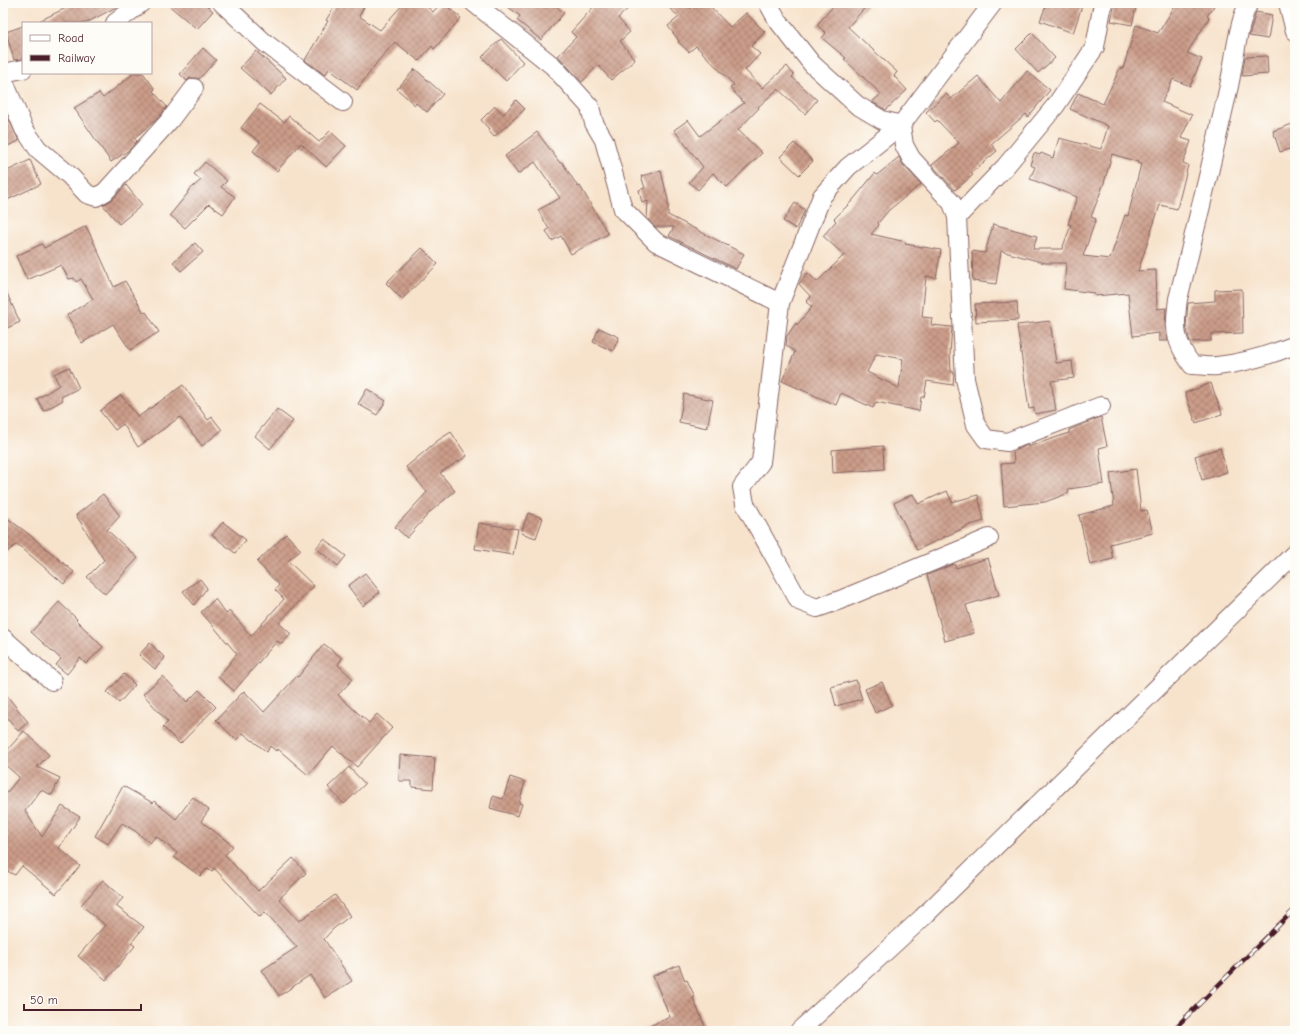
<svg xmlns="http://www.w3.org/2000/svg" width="1298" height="1034" viewBox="0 0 1298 1034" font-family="'Comic Neue',sans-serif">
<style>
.building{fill:url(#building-cross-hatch);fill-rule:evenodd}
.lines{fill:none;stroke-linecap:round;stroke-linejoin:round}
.minor-casing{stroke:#876463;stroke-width:20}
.minor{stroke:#fff;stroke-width:18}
.rail-casing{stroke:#4a1f2b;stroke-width:4.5}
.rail{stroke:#fdfcf7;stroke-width:3;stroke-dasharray:9;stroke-linecap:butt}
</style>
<defs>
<pattern id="building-cross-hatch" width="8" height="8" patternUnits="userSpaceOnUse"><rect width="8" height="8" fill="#cb9c89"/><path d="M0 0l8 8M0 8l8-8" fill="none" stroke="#a77f70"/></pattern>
</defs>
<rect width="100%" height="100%" fill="#fdfcf7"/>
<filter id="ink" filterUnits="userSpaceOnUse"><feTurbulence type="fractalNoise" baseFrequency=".025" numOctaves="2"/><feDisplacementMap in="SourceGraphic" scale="8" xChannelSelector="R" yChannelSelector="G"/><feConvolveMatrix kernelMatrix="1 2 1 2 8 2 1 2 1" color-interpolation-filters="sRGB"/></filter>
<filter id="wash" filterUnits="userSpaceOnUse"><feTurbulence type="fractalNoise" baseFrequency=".012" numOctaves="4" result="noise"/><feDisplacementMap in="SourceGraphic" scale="16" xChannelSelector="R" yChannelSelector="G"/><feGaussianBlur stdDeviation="0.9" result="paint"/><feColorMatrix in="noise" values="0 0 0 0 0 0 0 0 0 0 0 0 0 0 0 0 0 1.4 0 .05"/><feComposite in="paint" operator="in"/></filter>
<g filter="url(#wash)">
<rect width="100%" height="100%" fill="#f7e3cc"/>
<g id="blocks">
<path class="building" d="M 76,3 L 124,3 L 86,23 L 35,23 Z
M 166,3 L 203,3 L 213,11 L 197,29 Z
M 337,3 L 366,3 L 359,16 L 380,30 L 404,3 L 423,3 L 433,12 L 441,3 L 443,3 L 461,18 L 434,49 L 432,46 L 419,61 L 395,42 L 378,61 L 357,90 L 329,69 L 325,75 L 305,60 L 328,21 L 326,20 Z
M 503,3 L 553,3 L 564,13 L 541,40 L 517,20 L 520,16 Z
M 597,3 L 634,3 L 618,18 L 630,32 L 620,41 L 635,60 L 611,80 L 598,65 L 582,82 L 558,56 L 576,37 L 571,32 Z
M 664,3 L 683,3 L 691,9 L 697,3 L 707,3 L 730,27 L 746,13 L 765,32 L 751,46 L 760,54 L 745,70 L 762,88 L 787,66 L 794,75 L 792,77 L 817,100 L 805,114 L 778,89 L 758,107 L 759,108 L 738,130 L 762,153 L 727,187 L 713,173 L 698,190 L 689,182 L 703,167 L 674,130 L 688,120 L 700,136 L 744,103 L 730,88 L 734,85 L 696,46 L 689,52 L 678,42 L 679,41 L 668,26 L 679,17 Z
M 836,3 L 869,3 L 848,27 L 897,72 L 894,76 L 907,90 L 886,110 L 872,102 L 881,94 L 844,59 L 846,58 L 822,38 L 826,33 L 817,25 Z
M 1047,3 L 1083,3 L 1073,33 L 1040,21 Z
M 1115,3 L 1137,3 L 1132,25 L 1111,21 Z
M 1177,3 L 1216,3 L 1207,16 L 1209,18 L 1187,53 L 1202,59 L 1190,86 L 1173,79 L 1162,102 L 1192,115 L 1181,138 L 1191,141 L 1183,163 L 1188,165 L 1177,209 L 1160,205 L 1138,271 L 1156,270 L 1157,309 L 1166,308 L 1165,326 L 1168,341 L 1159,341 L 1159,333 L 1133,336 L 1128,293 L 1095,296 L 1094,293 L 1064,289 L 1066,263 L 1045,263 L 1001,251 L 996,284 L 973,281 L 972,251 L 985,253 L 993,224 L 1037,236 L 1033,249 L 1062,249 L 1071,225 L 1068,224 L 1077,197 L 1030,179 L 1035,167 L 1030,165 L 1034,153 L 1040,155 L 1041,153 L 1053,158 L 1059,138 L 1101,149 L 1108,126 L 1070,109 L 1078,93 L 1103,104 L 1120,68 L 1123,69 L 1136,25 L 1158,33 ZM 1112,154 L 1138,162 L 1137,163 L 1141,164 L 1128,216 L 1125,215 L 1110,259 L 1083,256 L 1096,219 L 1091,217 L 1104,183 Z
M 1256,12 L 1272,15 L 1268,39 L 1249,36 Z
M 23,26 L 23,59 L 14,60 L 6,32 Z
M 1032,33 L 1055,58 L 1038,73 L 1016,49 Z
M 501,39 L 523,62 L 506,81 L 482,57 Z
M 203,48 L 216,60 L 199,79 L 195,78 L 190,78 L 187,81 L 180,74 Z
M 256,51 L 286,78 L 271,95 L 240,68 Z
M 1267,56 L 1268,74 L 1242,76 L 1245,57 Z
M 415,69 L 443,94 L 427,112 L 416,103 L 415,105 L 397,89 Z
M 1027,71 L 1050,90 L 1028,117 L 1026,114 L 991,144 L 997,151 L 971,173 L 973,175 L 955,190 L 932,165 L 959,143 L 937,120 L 935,122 L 926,112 L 946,94 L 951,99 L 978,76 L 1001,103 Z
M 134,73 L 143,73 L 155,89 L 153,91 L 167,107 L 157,119 L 134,138 L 137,141 L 129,150 L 111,162 L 74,108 L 99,93 L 103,98 Z
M 516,100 L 525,109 L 494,137 L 488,130 L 489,129 L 481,120 L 495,106 L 504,114 Z
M 260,104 L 284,122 L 289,116 L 319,142 L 330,131 L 346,146 L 326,167 L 301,143 L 277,171 L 253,151 L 260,142 L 241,128 Z
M 3,106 L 19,141 L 3,148 Z
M 1295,123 L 1295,147 L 1280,152 L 1273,131 Z
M 537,132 L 560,163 L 562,162 L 578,187 L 580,186 L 608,234 L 571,254 L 561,236 L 552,241 L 546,231 L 549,229 L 538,210 L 560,198 L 535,162 L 518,174 L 505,156 Z
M 794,143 L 813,161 L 799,175 L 780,157 Z
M 899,157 L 903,165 L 921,184 L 889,210 L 878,223 L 879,225 L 871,234 L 906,242 L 905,244 L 941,250 L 936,278 L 926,276 L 922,317 L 932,318 L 931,325 L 952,327 L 950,354 L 951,372 L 954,372 L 953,385 L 927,381 L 924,397 L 921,397 L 919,411 L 876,402 L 873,408 L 841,393 L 836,405 L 782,381 L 795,352 L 786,345 L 787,336 L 796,323 L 797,325 L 812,307 L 806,302 L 811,297 L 799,284 L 808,273 L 817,282 L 844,255 L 823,236 L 836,221 L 834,219 L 853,200 L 875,173 L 877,175 ZM 876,354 L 903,359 L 899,388 L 867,372 Z
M 30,160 L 41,184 L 3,202 L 3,173 Z
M 205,162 L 227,181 L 221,187 L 235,197 L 223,214 L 209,204 L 185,228 L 170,215 L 188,193 L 187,192 L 201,180 L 194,174 Z
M 661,171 L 668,200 L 668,215 L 744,254 L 736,269 L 669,236 L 674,227 L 655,227 L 647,218 L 648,201 L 642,203 L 639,190 L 645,188 L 641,176 Z
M 126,185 L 142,205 L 119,224 L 103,205 L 113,199 Z
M 795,203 L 805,210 L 796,229 L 783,221 Z
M 86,226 L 96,247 L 114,287 L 125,281 L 144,313 L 146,312 L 159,332 L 130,350 L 113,324 L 82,343 L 75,332 L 76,331 L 67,315 L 93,299 L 81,279 L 76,282 L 74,278 L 69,279 L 61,265 L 27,280 L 16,256 L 42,244 L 44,248 Z
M 195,243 L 203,252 L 181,271 L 173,262 Z
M 422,248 L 438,264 L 402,299 L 386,283 Z
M 3,285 L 20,322 L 3,330 Z
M 1242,289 L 1243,333 L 1211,334 L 1211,341 L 1190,342 L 1186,326 L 1188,303 L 1215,301 L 1215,290 Z
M 1017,302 L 1018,320 L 976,322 L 975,304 Z
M 1050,321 L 1056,363 L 1072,361 L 1074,378 L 1051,381 L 1056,410 L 1035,414 L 1034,408 L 1029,409 L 1017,325 Z
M 599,328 L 619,337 L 613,351 L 593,342 Z
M 69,367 L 79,388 L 61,397 L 63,400 L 44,411 L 37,399 L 59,385 L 54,374 Z
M 1211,383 L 1222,414 L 1196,423 L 1185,393 Z
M 183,385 L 208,420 L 212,417 L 222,430 L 202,446 L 180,417 L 138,447 L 123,424 L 115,430 L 100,411 L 121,395 L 138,417 Z
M 367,389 L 386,401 L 377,415 L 358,404 Z
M 684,394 L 713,400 L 707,428 L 679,422 Z
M 277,409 L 293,421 L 270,449 L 255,436 Z
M 1101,417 L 1107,446 L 1099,448 L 1104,484 L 1068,489 L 1069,493 L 1045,502 L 1004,506 L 1001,464 L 1014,463 L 1013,451 L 1028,445 L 1028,447 L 1069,433 L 1069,430 Z
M 451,432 L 467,456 L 440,473 L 455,491 L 431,511 L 407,538 L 395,527 L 427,492 L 406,467 L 437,441 Z
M 883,446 L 884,469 L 833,473 L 832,450 Z
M 1220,448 L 1227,472 L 1202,480 L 1195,456 Z
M 1136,469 L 1141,511 L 1147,510 L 1153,533 L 1110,544 L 1113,559 L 1090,565 L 1079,515 L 1114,506 L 1110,473 Z
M 947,491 L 952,502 L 978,495 L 984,521 L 970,525 L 917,550 L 894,503 L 913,494 L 918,504 Z
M 103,494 L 120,516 L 107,530 L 138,558 L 105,594 L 87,577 L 104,560 L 76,515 Z
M 528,513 L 543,518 L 536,538 L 521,533 Z
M 3,515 L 26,532 L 74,572 L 64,584 L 17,544 L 3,555 Z
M 223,522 L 246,540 L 235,553 L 212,535 Z
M 479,523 L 518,529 L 513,555 L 475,549 Z
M 286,534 L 301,550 L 288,561 L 314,586 L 279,623 L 291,634 L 282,644 L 277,641 L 234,691 L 218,677 L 237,654 L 201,612 L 215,599 L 226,614 L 230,611 L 251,636 L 284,599 L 275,590 L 279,585 L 257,562 Z
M 324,539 L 346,556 L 338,566 L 316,548 Z
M 988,558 L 999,595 L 966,605 L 974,633 L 945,641 L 927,575 L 954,564 L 956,568 Z
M 365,573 L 380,592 L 363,606 L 348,586 Z
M 200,579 L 207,588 L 194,605 L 183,591 Z
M 59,602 L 77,619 L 76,620 L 103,647 L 86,664 L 80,658 L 67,674 L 56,665 L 61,659 L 31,632 Z
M 150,643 L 165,658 L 155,669 L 139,655 Z
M 324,644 L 342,658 L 338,665 L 353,679 L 338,695 L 369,723 L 377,714 L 392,728 L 357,767 L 333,746 L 308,775 L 278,749 L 276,751 L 270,746 L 267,752 L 243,733 L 236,740 L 216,720 L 244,691 L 264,712 L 297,676 L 298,677 Z
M 124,674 L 135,685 L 119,703 L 107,692 Z
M 163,676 L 187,702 L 199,690 L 216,707 L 180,744 L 163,727 L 168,722 L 143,694 Z
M 856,680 L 862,699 L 836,706 L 831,687 Z
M 882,682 L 892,705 L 875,713 L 865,689 Z
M 3,691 L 28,722 L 18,731 L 3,712 Z
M 24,731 L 49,755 L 37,767 L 60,778 L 52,795 L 41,790 L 25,811 L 42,837 L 62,806 L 80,817 L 59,848 L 80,866 L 56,894 L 22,866 L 15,875 L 3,869 L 3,851 L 8,842 L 3,838 L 3,798 L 19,777 L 3,763 L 3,755 Z
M 400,755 L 435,758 L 433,789 L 412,787 L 412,781 L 399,781 Z
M 349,767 L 365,784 L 344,804 L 328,787 Z
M 510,777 L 525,782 L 519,803 L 522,804 L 518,816 L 490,808 L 493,796 L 503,799 Z
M 123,786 L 153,803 L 154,801 L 176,819 L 193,797 L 209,810 L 201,821 L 233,846 L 225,855 L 258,891 L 293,858 L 306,873 L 279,899 L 299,921 L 335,895 L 350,916 L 333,929 L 324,939 L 352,981 L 325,998 L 310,975 L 279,996 L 262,970 L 297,947 L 265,912 L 260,917 L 214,868 L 212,871 L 208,868 L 200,876 L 174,857 L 177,853 L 156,836 L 150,843 L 135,831 L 122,823 L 108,844 L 95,836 Z
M 103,880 L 123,898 L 116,906 L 144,927 L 131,943 L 135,946 L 106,980 L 78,956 L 105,925 L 81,905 Z
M 679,965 L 685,981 L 687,980 L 695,997 L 693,998 L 707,1031 L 638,1031 L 670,1017 L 653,976 Z"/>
</g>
</g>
<g filter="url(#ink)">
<use href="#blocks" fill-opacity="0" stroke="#876463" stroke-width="1"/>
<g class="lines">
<defs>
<path id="minor" d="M 222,3 L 264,42 L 343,102
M 474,3 L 553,66 L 590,107 L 594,123 L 604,140 L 623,209 L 656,242 L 780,303 L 822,196 L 848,167 L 901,125 L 993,3
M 768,3 L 778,21 L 812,64 L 857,105 L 882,120 L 901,125
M 1249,3 C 1238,21 1234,64 1229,86 C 1213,157 1196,228 1178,299 C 1174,328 1174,341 1192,365 C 1200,365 1209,367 1217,366 C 1244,363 1270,355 1295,345
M 1288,3 L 1295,31
M 115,23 L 141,3
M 3,73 L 23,69
M 3,79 L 24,129 L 38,149 L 69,175 L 87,194 L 96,197 L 105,192 L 170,120 L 194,88
M 901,125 L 904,145 L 911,158 L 952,203 L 957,217 L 965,379 L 976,425 L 986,439 L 1007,442 L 1101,406
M 957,217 L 1005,167 L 1056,105 L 1095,47 L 1103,3
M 780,303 L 761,462 L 742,487 L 745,504 L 799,601 L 817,608 L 840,600 L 989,538
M 3,638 L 52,681
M 799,1031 L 922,918 L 1295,553"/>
</defs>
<use href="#minor" class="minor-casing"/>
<use href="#minor" class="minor"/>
<defs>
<path id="rail" d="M 1172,1031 L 1295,909"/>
</defs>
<use href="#rail" class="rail-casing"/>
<use href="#rail" class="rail"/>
</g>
</g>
<rect width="1298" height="1034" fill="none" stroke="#fdfcf7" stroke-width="16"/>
<rect x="22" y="22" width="130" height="52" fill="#fdfcf7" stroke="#b5a4a5"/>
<rect x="30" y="35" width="20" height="6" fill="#ffffff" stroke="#b5a4a5"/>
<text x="58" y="42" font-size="12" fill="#4a1f2b">Road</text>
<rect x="30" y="55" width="20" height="6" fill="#4a1f2b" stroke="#b5a4a5"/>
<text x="58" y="62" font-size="12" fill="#4a1f2b">Railway</text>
<path d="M24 1004v6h117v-6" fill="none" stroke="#4a1f2b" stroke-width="2"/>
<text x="30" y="1004" font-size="12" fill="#4a1f2b" stroke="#fdfcf7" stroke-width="3" paint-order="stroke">50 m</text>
</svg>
